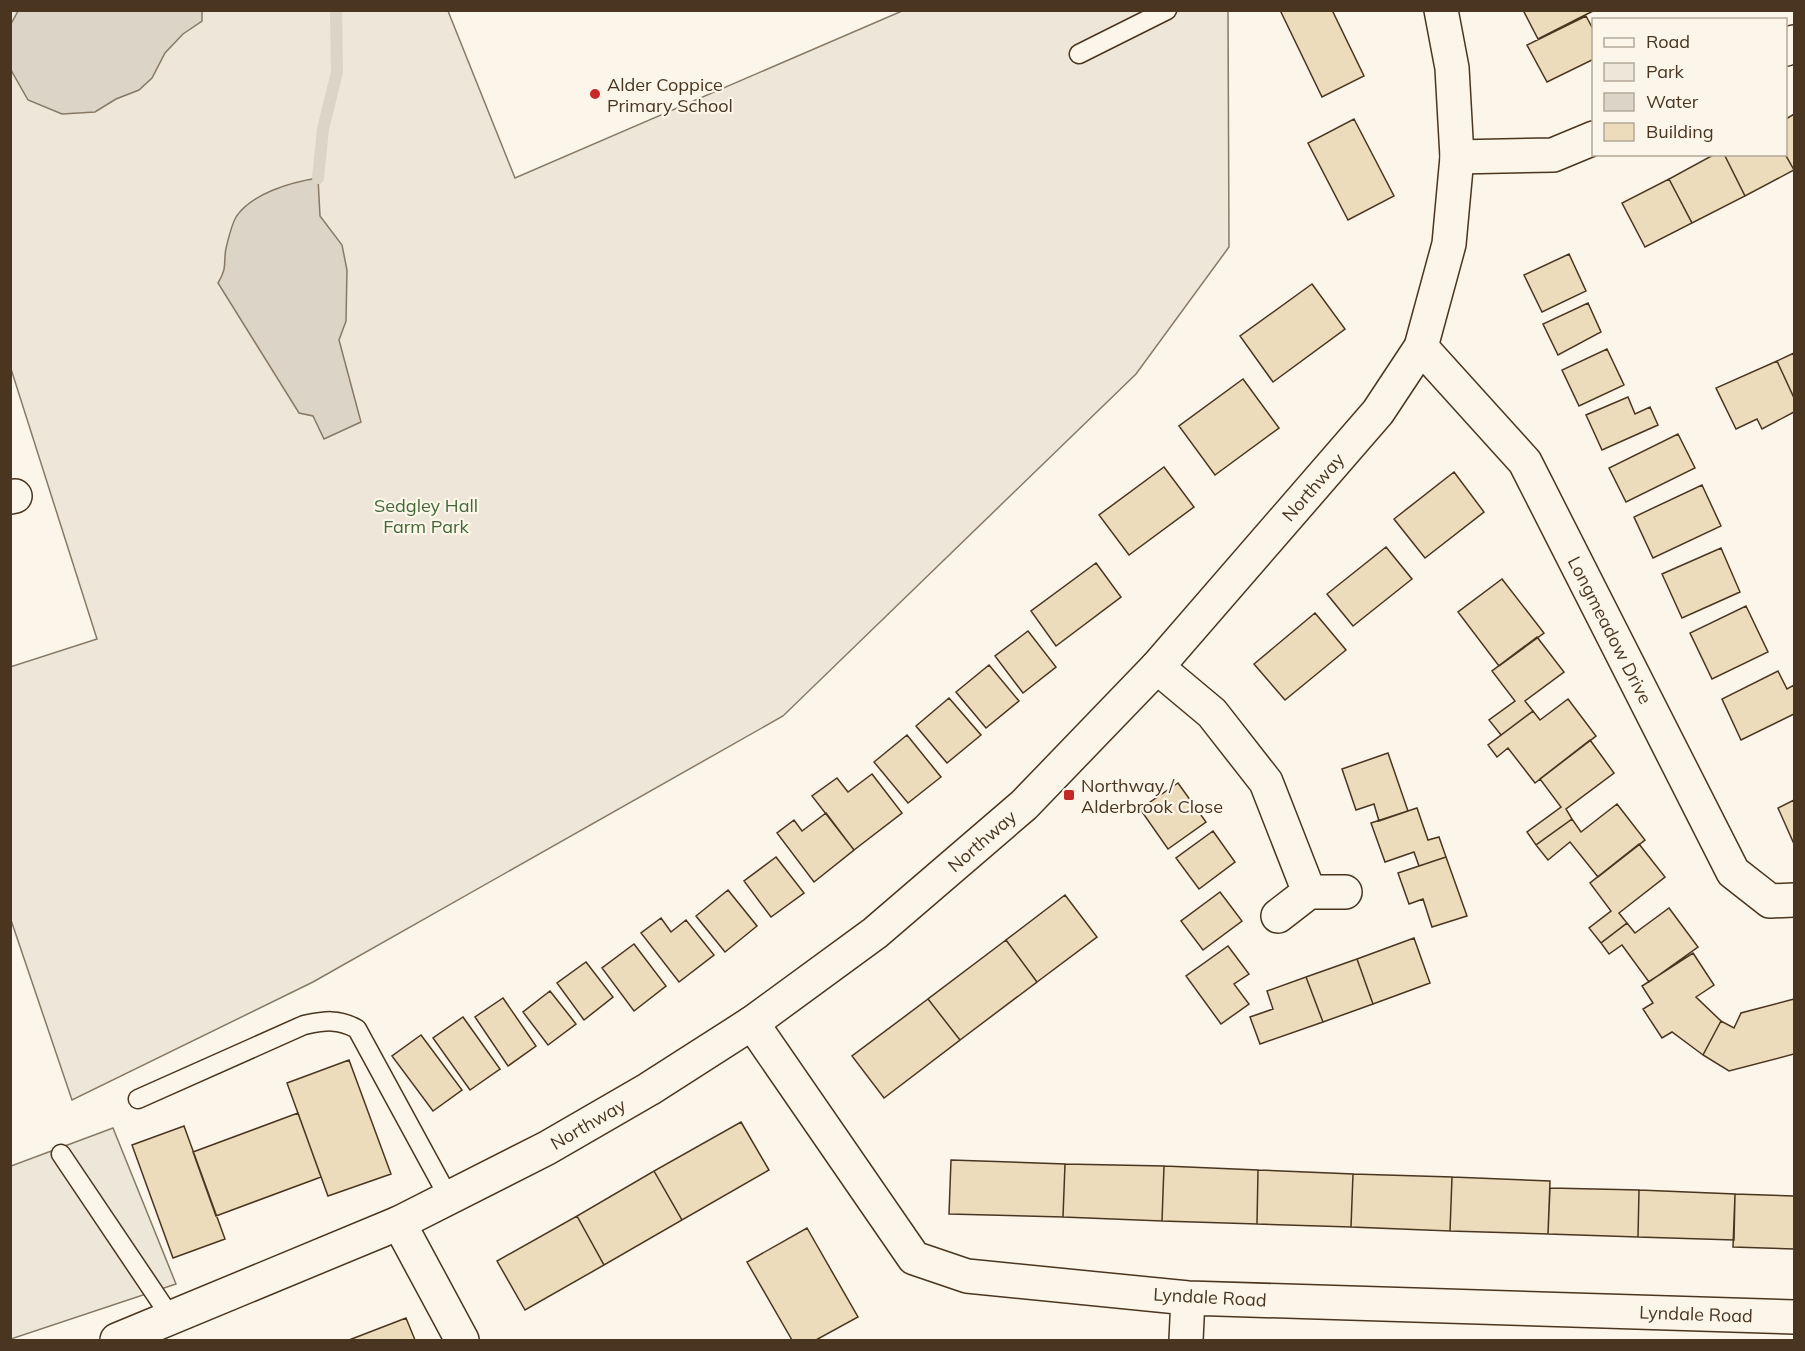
<svg xmlns="http://www.w3.org/2000/svg" width="1805" height="1351" viewBox="0 0 1805 1351" font-family="Mulish,sans-serif">
<style>
.green{fill:#ede6d9;stroke:#887966;stroke-width:1.5}
.parking{fill:#ede7d9;stroke:#887966;stroke-width:1.5}
.water{fill:#dcd4c6;stroke:#887966;stroke-width:1.5}
.lines{fill:none;stroke-linecap:round;stroke-linejoin:round}
.stream{stroke:#dcd4c6;stroke-width:12}
.building{fill:#ecdcbc;stroke:#4a3520;stroke-width:1.5}
.lane-casing{stroke:#4a3520;stroke-width:21}
.street-casing{stroke:#4a3520;stroke-width:36}
.secondary-casing{stroke:#4a3520;stroke-width:36}
.lane{stroke:#fbf6e9;stroke-width:18}
.street{stroke:#fbf6e9;stroke-width:33}
.secondary{stroke:#fbf6e9;stroke-width:33}
.poi-dot{fill:#c62828;stroke:#fbf6e9;stroke-width:2}
.labels{text-anchor:middle;dominant-baseline:central;stroke-width:4.5;stroke-linejoin:round;paint-order:stroke}
.poi-label{font-size:18px;fill:#4a3520;stroke:#fbf6e9;text-anchor:start}
.street-label{font-size:18px;fill:#4a3520;stroke:#fbf6e9}
.park-label{font-size:18px;fill:#436837;stroke:#fbf6e9}
</style>
<rect width="100%" height="100%" fill="#fbf6e9"/>
<path class="green" d="M 11,11 L 448,11 L 515,178 L 902,11 L 1228,11 L 1229,247 L 1136,374 L 783,716 L 313,982 L 72,1100 L 11,920 L 10,667 L 97,639 L 11,369 Z"/>
<path class="parking" d="M 113,1128 L 176,1284 L 11,1339 L 11,1166 Z"/>
<path class="water" d="M 18,11 L 18,10 L 202,11 L 202,21 L 183,34 L 165,53 L 152,78 L 139,90 L 116,99 L 95,112 L 62,114 L 28,100 L 11,70 L 11,24 Z
M 318,178 L 320,216 L 342,245 L 347,270 L 346,321 L 339,340 L 361,422 L 324,439 L 313,416 L 299,413 L 218,283 C 229,265 222,261 227,244 C 229,236 232,224 236,217 C 252,193 292,182 318,178 Z"/>
<g class="lines">
<path class="stream" d="M 318,178 L 323,129 L 337,72 L 336,10"/>
</g>
<path class="building" d="M 1280,10 L 1332,10 L 1364,76 L 1322,97 Z
M 1523,10 L 1595,10 L 1538,39 Z
M 1586,16 L 1594,31 L 1594,59 L 1547,82 L 1527,45 Z
M 1794,114 L 1794,170 L 1785,154 L 1786,119 Z
M 1354,119 L 1394,196 L 1348,220 L 1308,143 Z
M 1715,154 L 1724,154 L 1745,196 L 1692,223 L 1669,179 Z
M 1724,154 L 1785,154 L 1794,170 L 1745,196 Z
M 1669,179 L 1692,223 L 1645,247 L 1622,203 Z
M 1569,254 L 1586,291 L 1542,312 L 1524,275 Z
M 1312,284 L 1345,329 L 1273,382 L 1240,336 Z
M 1588,303 L 1601,332 L 1558,355 L 1543,324 Z
M 1607,349 L 1624,385 L 1579,406 L 1562,370 Z
M 1794,353 L 1794,398 L 1777,361 Z
M 1777,361 L 1794,398 L 1794,412 L 1762,429 L 1757,419 L 1736,429 L 1716,388 Z
M 1243,379 L 1279,428 L 1215,475 L 1179,426 Z
M 1628,397 L 1635,414 L 1650,407 L 1658,425 L 1602,450 L 1586,415 Z
M 1678,434 L 1695,468 L 1626,502 L 1609,468 Z
M 1164,467 L 1194,507 L 1129,555 L 1099,515 Z
M 1454,472 L 1484,512 L 1425,558 L 1394,519 Z
M 1702,485 L 1721,526 L 1653,558 L 1634,517 Z
M 1386,547 L 1412,579 L 1353,626 L 1327,594 Z
M 1721,548 L 1740,592 L 1682,618 L 1662,574 Z
M 1096,563 L 1121,597 L 1056,646 L 1031,611 Z
M 1502,579 L 1544,633 L 1499,666 L 1458,612 Z
M 1746,606 L 1768,652 L 1712,679 L 1690,633 Z
M 1315,613 L 1346,650 L 1285,700 L 1254,664 Z
M 1028,631 L 1056,667 L 1023,693 L 995,656 Z
M 1537,637 L 1564,672 L 1525,701 L 1533,711 L 1501,735 L 1489,720 L 1515,701 L 1492,671 Z
M 989,665 L 1019,701 L 986,728 L 956,692 Z
M 1778,671 L 1787,689 L 1794,685 L 1794,714 L 1741,740 L 1722,699 Z
M 949,698 L 981,735 L 947,763 L 916,726 Z
M 1568,699 L 1596,736 L 1535,783 L 1508,748 L 1497,757 L 1488,745 L 1533,711 L 1540,720 Z
M 907,735 L 941,777 L 908,803 L 874,762 Z
M 1590,740 L 1614,773 L 1566,809 L 1572,819 L 1536,845 L 1527,832 L 1561,807 L 1540,779 Z
M 1388,753 L 1408,811 L 1379,821 L 1374,804 L 1356,810 L 1342,769 Z
M 872,774 L 902,813 L 854,850 L 812,796 L 837,778 L 848,792 Z
M 1178,783 L 1206,822 L 1168,849 L 1140,809 Z
M 1794,800 L 1794,844 L 1778,808 Z
M 1617,804 L 1645,840 L 1598,877 L 1570,842 L 1548,860 L 1536,845 L 1572,819 L 1581,832 Z
M 1417,808 L 1428,840 L 1439,837 L 1446,857 L 1419,866 L 1414,852 L 1385,862 L 1371,823 Z
M 826,813 L 854,850 L 814,882 L 777,833 L 794,820 L 802,831 Z
M 1213,831 L 1235,862 L 1199,889 L 1176,858 Z
M 1639,844 L 1665,877 L 1619,913 L 1627,923 L 1601,943 L 1589,928 L 1611,911 L 1590,883 Z
M 776,857 L 804,893 L 771,917 L 744,881 Z
M 1446,857 L 1467,916 L 1432,927 L 1423,899 L 1409,904 L 1398,873 Z
M 728,890 L 757,926 L 725,952 L 696,916 Z
M 1220,892 L 1242,921 L 1203,950 L 1181,921 Z
M 1065,895 L 1097,937 L 1037,982 L 1006,940 Z
M 1669,908 L 1698,947 L 1649,982 L 1622,945 L 1609,954 L 1601,943 L 1627,923 L 1635,933 Z
M 661,918 L 671,932 L 686,920 L 714,955 L 679,982 L 641,933 Z
M 1414,938 L 1430,983 L 1373,1004 L 1357,959 Z
M 1006,940 L 1037,982 L 960,1040 L 928,999 Z
M 634,944 L 666,986 L 634,1011 L 602,968 Z
M 1228,946 L 1249,974 L 1234,984 L 1249,1004 L 1221,1024 L 1186,976 Z
M 1693,953 L 1714,985 L 1696,997 L 1721,1021 L 1703,1055 L 1672,1032 L 1662,1038 L 1643,1009 L 1653,1003 L 1642,986 Z
M 1357,959 L 1373,1004 L 1323,1022 L 1306,977 Z
M 586,962 L 613,997 L 584,1020 L 557,983 Z
M 1306,977 L 1323,1022 L 1260,1044 L 1250,1017 L 1273,1009 L 1267,991 Z
M 550,991 L 576,1024 L 548,1045 L 523,1012 Z
M 503,998 L 536,1046 L 508,1066 L 475,1017 Z
M 928,999 L 960,1040 L 884,1098 L 852,1056 Z
M 1794,999 L 1794,1054 L 1729,1071 L 1703,1055 L 1721,1021 L 1734,1028 L 1741,1013 Z
M 463,1017 L 500,1069 L 470,1090 L 433,1038 Z
M 421,1035 L 462,1090 L 433,1111 L 392,1056 Z
M 349,1060 L 391,1174 L 328,1196 L 287,1083 Z
M 298,1113 L 321,1177 L 216,1216 L 193,1152 Z
M 741,1122 L 769,1170 L 682,1220 L 654,1171 Z
M 184,1126 L 225,1239 L 173,1258 L 132,1145 Z
M 951,1160 L 1065,1164 L 1063,1217 L 949,1214 Z
M 1065,1164 L 1164,1166 L 1162,1221 L 1063,1217 Z
M 1164,1166 L 1258,1170 L 1257,1224 L 1162,1221 Z
M 1258,1170 L 1353,1174 L 1351,1227 L 1257,1224 Z
M 654,1171 L 682,1220 L 604,1265 L 577,1216 Z
M 1353,1174 L 1452,1177 L 1450,1231 L 1351,1227 Z
M 1452,1177 L 1550,1181 L 1548,1234 L 1450,1231 Z
M 1550,1188 L 1639,1190 L 1638,1237 L 1548,1234 Z
M 1639,1190 L 1735,1194 L 1734,1240 L 1638,1237 Z
M 1735,1194 L 1794,1196 L 1794,1249 L 1733,1247 Z
M 577,1216 L 604,1265 L 525,1310 L 497,1261 Z
M 807,1228 L 858,1317 L 816,1340 L 792,1340 L 747,1262 Z
M 406,1318 L 415,1340 L 349,1340 Z"/>
<g class="lines">
<defs>
<path id="lane" d="M 1079,54 L 1167,10
M 138,1099 L 304,1025 C 324,1021 338,1018 357,1029 L 449,1198
M 61,1154 L 172,1319"/>
<path id="street" d="M 1786,49 L 1794,42
M 1457,157 L 1553,155 L 1594,138
M 1421,347 L 1525,462 L 1733,872 L 1770,901 L 1794,900
M 10,497 L 15,496
M 1157,667 L 1212,713 L 1266,782 L 1309,892
M 1278,916 L 1309,892 L 1345,892
M 752,1023 L 914,1258 L 967,1276 L 1188,1298 L 1794,1317
M 399,1223 L 462,1340
M 1186,1340 L 1188,1298"/>
<path id="secondary" d="M 117,1340 L 399,1223 L 547,1148 L 649,1089 L 752,1023 L 875,933 L 1024,805 L 1157,667 L 1378,412 L 1421,347 L 1449,244 L 1457,157 L 1452,68 L 1441,10"/>
</defs>
<use href="#lane" class="lane-casing"/>
<use href="#street" class="street-casing"/>
<use href="#secondary" class="secondary-casing"/>
<use href="#lane" class="lane"/>
<use href="#street" class="street"/>
<use href="#secondary" class="secondary"/>
</g>
<g class="poi-dot">
<circle cx="595" cy="94" r="6"/>
<rect x="1063" y="789" width="12" height="12" rx="3"/>
</g>
<g class="labels">
<g class="poi-label">
<text x="607" y="84">Alder Coppice<tspan x="607" dy="21">Primary School</tspan></text>
<text x="1081" y="785">Northway /<tspan x="1081" dy="21">Alderbrook Close</tspan></text>
</g>
<g class="street-label">
<text transform="translate(1313 487) rotate(-49)">Northway</text>
<text transform="translate(1610 630) rotate(63)">Longmeadow Drive</text>
<text transform="translate(982 841) rotate(-41)">Northway</text>
<text transform="translate(588 1124) rotate(-30)">Northway</text>
<text transform="translate(1210 1297) rotate(3)">Lyndale Road</text>
<text transform="translate(1696 1314) rotate(2)">Lyndale Road</text>
</g>
<g class="park-label">
<text x="426" y="505">Sedgley Hall<tspan x="426" dy="21">Farm Park</tspan></text>
</g>
</g>
<rect width="1805" height="1351" fill="none" stroke="#4a3520" stroke-width="24"/>
<rect x="1592" y="18" width="195" height="138" fill="#fbf6e9" stroke="#b4a999" stroke-width="1.5"/>
<rect x="1604" y="38" width="30" height="9" fill="#fbf6e9" stroke="#b4a999" stroke-width="1.5"/>
<text x="1646" y="48" font-size="18" fill="#4a3520">Road</text>
<rect x="1604" y="63" width="30" height="18" fill="#ede6d9" stroke="#b4a999" stroke-width="1.5"/>
<text x="1646" y="78" font-size="18" fill="#4a3520">Park</text>
<rect x="1604" y="93" width="30" height="18" fill="#dcd4c6" stroke="#b4a999" stroke-width="1.5"/>
<text x="1646" y="108" font-size="18" fill="#4a3520">Water</text>
<rect x="1604" y="123" width="30" height="18" fill="#ecdcbc" stroke="#b4a999" stroke-width="1.5"/>
<text x="1646" y="138" font-size="18" fill="#4a3520">Building</text>
</svg>
